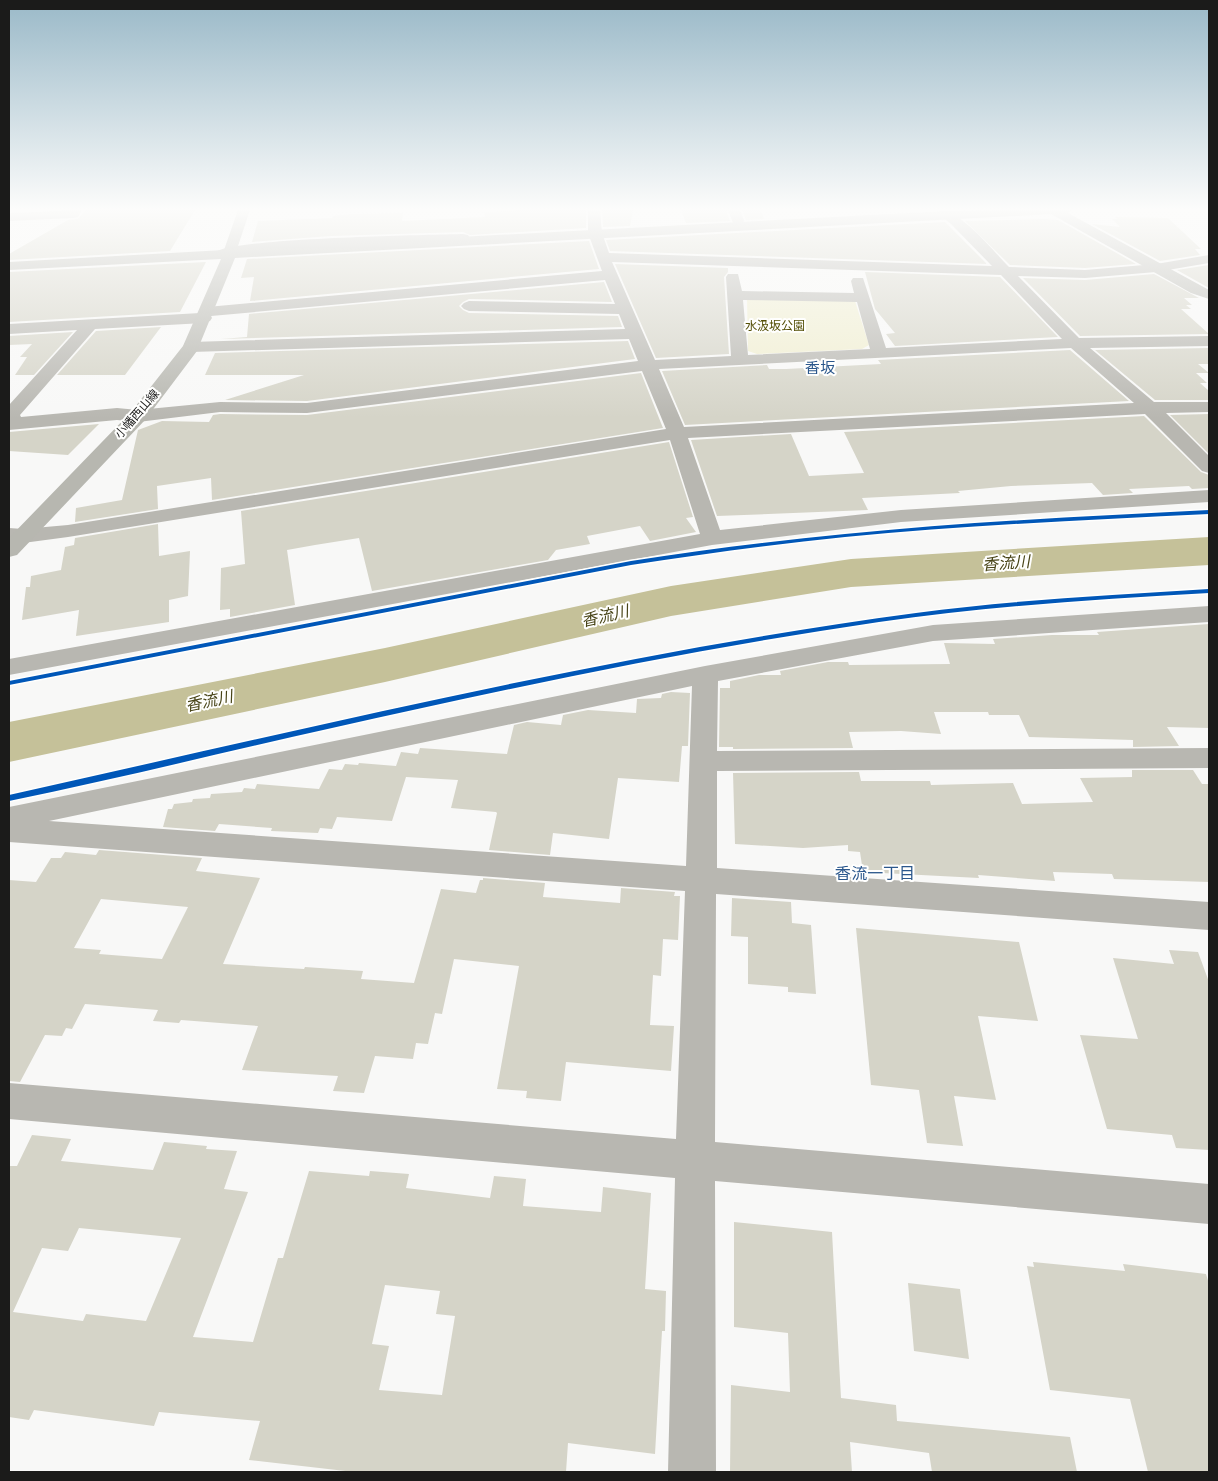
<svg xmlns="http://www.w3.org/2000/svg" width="1218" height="1481" viewBox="0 0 1218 1481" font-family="'Roboto Condensed','Noto Sans JP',sans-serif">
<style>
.green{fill:#f0eed0}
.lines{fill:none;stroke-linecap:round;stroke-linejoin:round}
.river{fill:#c5c199;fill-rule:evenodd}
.building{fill:#d5d4c8;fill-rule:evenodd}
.street{fill:#b8b7b1;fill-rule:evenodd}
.secondary{fill:#b7b7b0;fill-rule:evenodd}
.cycleway-casing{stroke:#fffffe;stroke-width:3}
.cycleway{fill:#0057b8;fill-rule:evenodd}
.labels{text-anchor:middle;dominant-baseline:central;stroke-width:4;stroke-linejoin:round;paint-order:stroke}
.far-park-label{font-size:12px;fill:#544f06;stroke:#fffffe}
.far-street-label{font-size:12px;fill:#1b1b1a;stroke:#fffffe}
.far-quarter-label{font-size:15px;fill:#2b578c;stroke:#fffffe}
.water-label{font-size:16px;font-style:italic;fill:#484417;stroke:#fffffe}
.neighbourhood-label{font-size:16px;fill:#2b578c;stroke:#fffffe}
</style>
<rect width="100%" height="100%" fill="#f8f8f7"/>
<path class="green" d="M 747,298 L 855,301 L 869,345 L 862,349 L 757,354 L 748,351 Z"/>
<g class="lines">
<path class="river" d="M 1209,537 L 1209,565 L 851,587 L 671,616 L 385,682 L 9,762 L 9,722 L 385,648 L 671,586 L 851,559 Z"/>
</g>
<path class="building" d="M 85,210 L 195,210 L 170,251 L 9,260 L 9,254 L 68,220 L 78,219 Z
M 528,210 L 586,210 L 586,228 L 470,235 L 463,232 L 331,236 L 252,242 L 258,221 L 332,218 L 333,216 L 351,214 L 403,213 L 402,221 L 485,217 L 484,212 Z
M 602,210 L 633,210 L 630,226 L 603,227 Z
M 681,210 L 726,210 L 730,221 L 686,223 Z
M 742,210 L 760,210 L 764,219 L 746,220 Z
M 1115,217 L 1168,218 L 1201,249 L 1195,249 L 1200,255 L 1160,261 L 1092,224 L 1120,227 L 1112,219 L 1117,219 Z
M 1044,219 L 1058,220 L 1136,264 L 1085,268 L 1010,265 L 965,221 Z
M 945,222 L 987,264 L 610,251 L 606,240 Z
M 589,241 L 599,269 L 250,301 L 254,277 L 241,278 L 247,259 Z
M 206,262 L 180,312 L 9,322 L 9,272 Z
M 615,264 L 728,268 L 728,272 L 724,277 L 729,354 L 656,358 Z
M 1209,265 L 1209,288 L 1177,270 Z
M 865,272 L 1000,277 L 1058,337 L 895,346 L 886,334 L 895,333 L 875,309 Z
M 1154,274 L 1199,298 L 1184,298 L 1192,305 L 1186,305 L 1191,309 L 1181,309 L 1209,334 L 1080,336 L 1023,278 L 1085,280 Z
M 604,282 L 612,302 L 469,299 L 463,302 L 459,306 L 463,310 L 469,313 L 618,316 L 622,327 L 221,339 L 247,337 L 249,314 Z
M 161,327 L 125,375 L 57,375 L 96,331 Z
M 73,332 L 34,375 L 15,375 L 27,357 L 20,357 L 32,344 L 9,345 L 9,336 Z
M 628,341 L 635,359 L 307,401 L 225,400 L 304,375 L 205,375 L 215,353 Z
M 1209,348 L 1209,364 L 1198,364 L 1209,373 L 1196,373 L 1207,383 L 1200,383 L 1209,391 L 1209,400 L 1155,400 L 1095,350 Z
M 1070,350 L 1129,401 L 685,425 L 662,371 L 767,365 L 769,369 L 786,369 L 881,364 L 878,360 Z
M 641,373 L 663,428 L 212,500 L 211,478 L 157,486 L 158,509 L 75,522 L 76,508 L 122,500 L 138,430 L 162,421 L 209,422 L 213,415 L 220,414 L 307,415 Z
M 1209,414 L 1209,454 L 1170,415 Z
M 1144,416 L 1201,472 L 1209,475 L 1209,488 L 1192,489 L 1189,486 L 1129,489 L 1133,493 L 1103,495 L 1092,483 L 1011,486 L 958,491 L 960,493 L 862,498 L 868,510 L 717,516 L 691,440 L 791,434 L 809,476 L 864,473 L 844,432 Z
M 99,424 L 68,455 L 9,451 L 9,432 Z
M 669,442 L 693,517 L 686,518 L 696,532 L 650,541 L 640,526 L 587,536 L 590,544 L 556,550 L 548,560 L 372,591 L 359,538 L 315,545 L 287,550 L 295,605 L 230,617 L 230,609 L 220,610 L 221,568 L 245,564 L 241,511 Z
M 158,524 L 159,556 L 190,551 L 188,596 L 169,600 L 169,622 L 76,636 L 79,610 L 22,620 L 26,587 L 30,587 L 31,576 L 61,570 L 65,547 L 74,545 L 75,538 Z
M 1209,624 L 1209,728 L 1167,727 L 1179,746 L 1133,747 L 1133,740 L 1029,737 L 1019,715 L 989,715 L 988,712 L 934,712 L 941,734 L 901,731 L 849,732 L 853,748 L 733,749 L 733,747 L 719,747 L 720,688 L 730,688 L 730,681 L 759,675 L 781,675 L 780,671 L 828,662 L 848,662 L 849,665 L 950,664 L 944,643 L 995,644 L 993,639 L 1052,635 L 1099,635 L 1097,632 Z
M 671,692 L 690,693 L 688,746 L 682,746 L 679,782 L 618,778 L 609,839 L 553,833 L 550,855 L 489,850 L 497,813 L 496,812 L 451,808 L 458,780 L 406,777 L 392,821 L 337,817 L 332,829 L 320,828 L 318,833 L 271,831 L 272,828 L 219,824 L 215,831 L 163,827 L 168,809 L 172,809 L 174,804 L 192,802 L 193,799 L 210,798 L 211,794 L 242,792 L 244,788 L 255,789 L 257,784 L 319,789 L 329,769 L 342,770 L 345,764 L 358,765 L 359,763 L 396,766 L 401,752 L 418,754 L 420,748 L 507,754 L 514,725 L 527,722 L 561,725 L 563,715 L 588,710 L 636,713 L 637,699 L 661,698 L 662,694 Z
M 1132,770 L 1193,770 L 1202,784 L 1209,784 L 1209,882 L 1114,879 L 1112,874 L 1053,872 L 1055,881 L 978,875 L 979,878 L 863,872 L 860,852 L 848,851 L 848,845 L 803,848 L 735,844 L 733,773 L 859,772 L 861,781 L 930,781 L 931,785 L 1013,783 L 1022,804 L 1093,802 L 1080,778 L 1132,777 Z
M 99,850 L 202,858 L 196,871 L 260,878 L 223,964 L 304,969 L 305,967 L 363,971 L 361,979 L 414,983 L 441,889 L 476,893 L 480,880 L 483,880 L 483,878 L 545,883 L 543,897 L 620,903 L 621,888 L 675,892 L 674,896 L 680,896 L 678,940 L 663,939 L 661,976 L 653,975 L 650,1025 L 674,1026 L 671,1071 L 566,1062 L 561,1101 L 526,1098 L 527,1091 L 497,1089 L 519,966 L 454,959 L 442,1014 L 435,1013 L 428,1044 L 416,1043 L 413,1059 L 375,1056 L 364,1093 L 333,1091 L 338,1076 L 242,1070 L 258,1026 L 181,1020 L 179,1023 L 153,1021 L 158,1010 L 85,1004 L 72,1029 L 66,1028 L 62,1036 L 45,1035 L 20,1082 L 9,1081 L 9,880 L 36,882 L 51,858 L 61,858 L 65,852 L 96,855 ZM 101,899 L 188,907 L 162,959 L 99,954 L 101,950 L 74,948 Z
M 732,898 L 791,902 L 792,923 L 811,925 L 816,994 L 788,992 L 788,987 L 748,984 L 748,937 L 731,936 Z
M 856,928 L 1019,942 L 1038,1021 L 978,1016 L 996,1100 L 954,1096 L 963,1146 L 927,1143 L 919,1090 L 871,1085 Z
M 1169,950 L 1198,952 L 1209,982 L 1209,1150 L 1176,1148 L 1172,1135 L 1107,1129 L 1080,1035 L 1138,1039 L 1113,958 L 1174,964 Z
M 32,1135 L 71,1139 L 61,1161 L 153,1170 L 164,1142 L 207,1146 L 206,1149 L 237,1151 L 224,1189 L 248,1192 L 193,1337 L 253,1342 L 278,1258 L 283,1258 L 309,1171 L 369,1176 L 370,1171 L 409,1174 L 406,1188 L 490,1198 L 494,1176 L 526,1179 L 523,1206 L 601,1212 L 603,1187 L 651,1193 L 645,1289 L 666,1291 L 665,1331 L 662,1331 L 655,1454 L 568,1443 L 566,1472 L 354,1472 L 249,1460 L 260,1421 L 159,1412 L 154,1426 L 34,1410 L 29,1420 L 9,1417 L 9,1166 L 17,1166 ZM 79,1228 L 181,1238 L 146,1321 L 86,1314 L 83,1321 L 13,1312 L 42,1248 L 68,1251 ZM 385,1285 L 440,1291 L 436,1314 L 455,1316 L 442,1395 L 379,1390 L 389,1346 L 372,1344 Z
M 734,1222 L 832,1232 L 841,1398 L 896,1405 L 897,1421 L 1070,1437 L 1077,1472 L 932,1472 L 929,1453 L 850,1442 L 852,1472 L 730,1472 L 731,1385 L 790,1392 L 788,1333 L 734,1327 Z
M 1033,1262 L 1125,1271 L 1123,1264 L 1206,1274 L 1209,1284 L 1209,1472 L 1148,1472 L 1130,1399 L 1050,1390 L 1027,1266 L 1034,1267 Z
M 908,1283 L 960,1289 L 969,1359 L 914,1351 Z"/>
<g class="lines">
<path class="street" d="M 82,210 L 78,217 L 73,218 L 9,221 L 9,213 Z
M 588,210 L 600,210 L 602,233 L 609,253 L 992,266 L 951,224 L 940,215 L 941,212 C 959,208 996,254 1009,267 L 1085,270 L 1156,264 L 1209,255 L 1209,263 L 1156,272 L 1085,278 L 1018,276 L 1079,338 L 1209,336 L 1209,346 L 1090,348 L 1154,402 L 1209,402 L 1209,412 L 1166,413 L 1209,456 L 1209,473 L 1202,471 L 1145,414 L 688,438 L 720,530 L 901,510 L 1209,490 L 1209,502 L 901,522 L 712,545 L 9,675 L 9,659 L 700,534 L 670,440 L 68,537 L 23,543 L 9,541 L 9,528 L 23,529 L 68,525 L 666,429 L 642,371 L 307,413 L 220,412 L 138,422 L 117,420 L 9,430 L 9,405 L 77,330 L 9,334 L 9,324 L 200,313 L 202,309 L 207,307 L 602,271 L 588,233 ZM 612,262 L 1001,275 L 1062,339 L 886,348 L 863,278 L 853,278 L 851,281 L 854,293 L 742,291 L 738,274 L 728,274 L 726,277 L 731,356 L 655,360 ZM 605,280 L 615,304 L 469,301 L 464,303 L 461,306 L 464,309 L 469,311 L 619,314 L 625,329 L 191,342 L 185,343 L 183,347 L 185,351 L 191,352 L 629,339 L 638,361 L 307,403 L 220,402 L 138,410 L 117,408 L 21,417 L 20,415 L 95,329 L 204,323 L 210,321 L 212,318 L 211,316 ZM 743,300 L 857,302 L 870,349 L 748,355 ZM 1071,348 L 1134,403 L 684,427 L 659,369 Z
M 728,210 L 740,210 L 744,220 L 743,223 L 733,223 Z
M 463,234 L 468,235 L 470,238 L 468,241 L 269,250 L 222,257 L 215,253 C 226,238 431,235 463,234 Z
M 1209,606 L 1209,622 L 933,641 L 718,681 L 717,751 L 1209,748 L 1209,768 L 717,771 L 717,868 L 1209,902 L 1209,930 L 716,894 L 715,1142 L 1209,1184 L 1209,1224 L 715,1181 L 716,1472 L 668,1472 L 675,1178 L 9,1119 L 9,1083 L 676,1139 L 685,891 L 9,842 L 9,807 L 705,666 L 933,625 ZM 692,686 L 686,866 L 49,821 Z"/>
<path class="secondary" d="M 238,210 L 250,210 L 237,249 L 946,211 L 1072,210 L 1068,213 L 1209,290 L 1209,299 L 1191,293 L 1051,214 L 235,258 L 197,351 L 145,420 L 17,555 L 9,557 L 9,538 L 131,412 L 183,346 L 221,259 L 9,270 L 9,262 L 224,250 Z"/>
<defs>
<path id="cycleway" d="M 1209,510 L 1209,514 C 1088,520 966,525 845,537 C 774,544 702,554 631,565 L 9,685 L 9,681 L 631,561 C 702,550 774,541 845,534 C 966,522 1088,516 1209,510 Z
M 1209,589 L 1209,593 C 1099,599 989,606 879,622 C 695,649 513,687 332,728 C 224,752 117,779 9,801 L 9,795 C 310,728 610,654 916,613 C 1013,600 1111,595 1209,589 Z"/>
</defs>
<use href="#cycleway" class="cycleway-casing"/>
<use href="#cycleway" class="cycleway"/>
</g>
<linearGradient id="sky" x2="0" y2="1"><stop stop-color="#9ab9c8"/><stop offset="0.5" stop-color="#fcfcfb"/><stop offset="1" stop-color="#fcfcfb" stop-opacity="0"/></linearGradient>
<rect width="1218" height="418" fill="url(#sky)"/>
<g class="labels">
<g class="far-park-label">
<text x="775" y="326">水汲坂公園</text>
</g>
<g class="far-street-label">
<text transform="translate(137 414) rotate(-49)">小幡西山線</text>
</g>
<g class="far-quarter-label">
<text x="820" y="368">香坂</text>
</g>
<g class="water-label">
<text transform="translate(1006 563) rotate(-4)">香流川</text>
<text transform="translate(605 616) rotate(-13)">香流川</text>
<text transform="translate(209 701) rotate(-12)">香流川</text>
</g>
<g class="neighbourhood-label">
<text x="875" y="873">香流一丁目</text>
</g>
</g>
<rect width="1218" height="1481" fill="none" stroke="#1b1b1a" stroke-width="20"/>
</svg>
